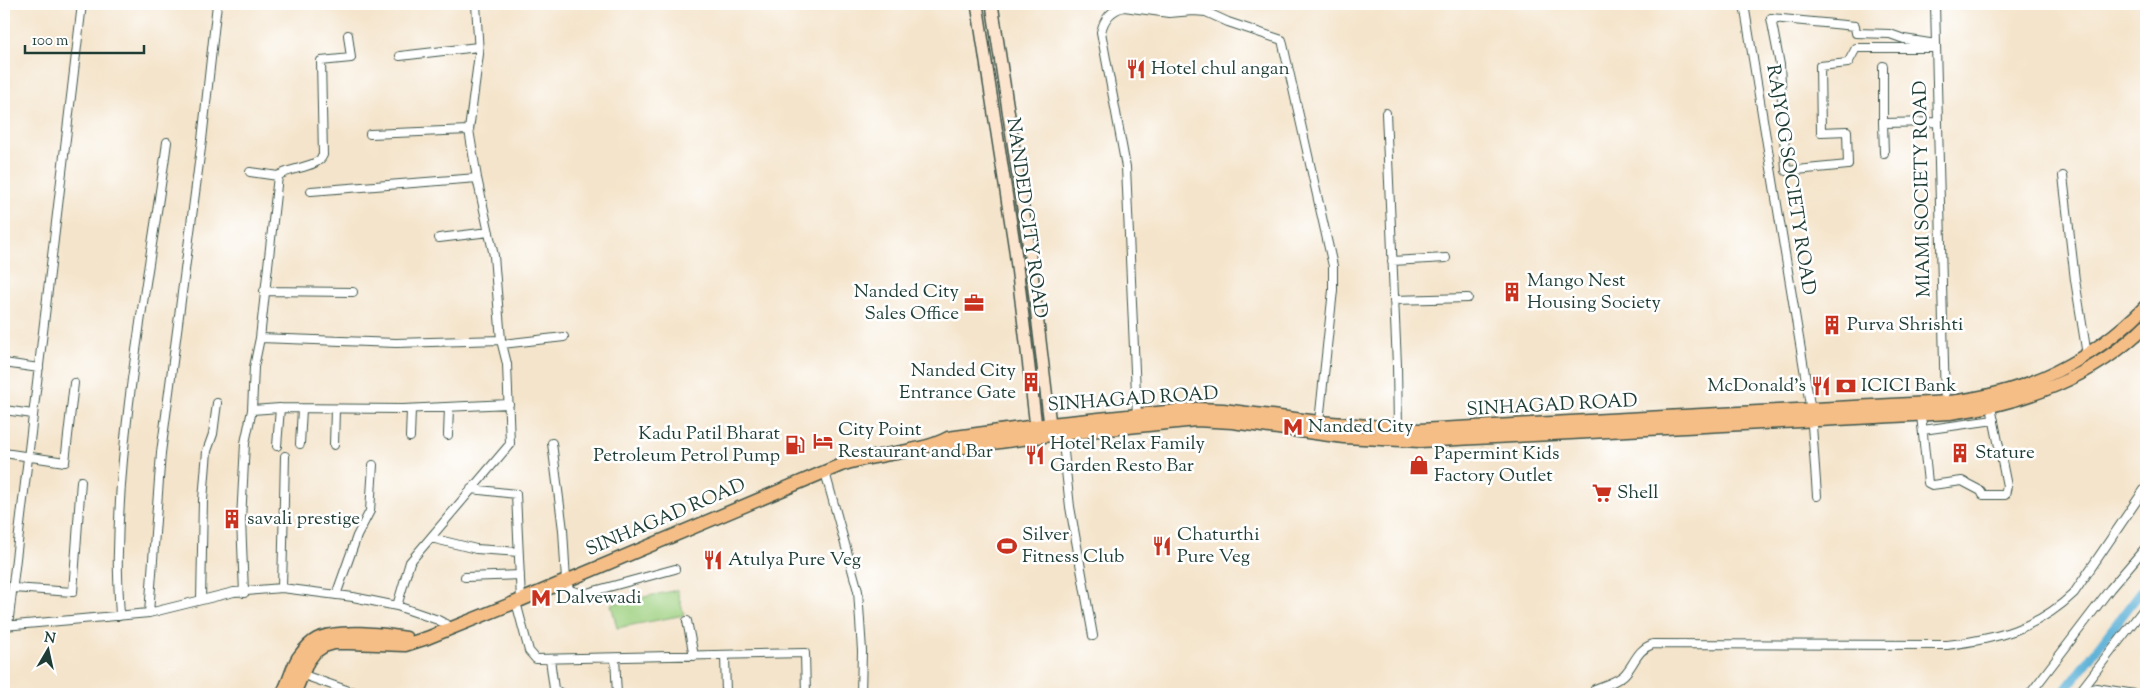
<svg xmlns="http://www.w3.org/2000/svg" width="2150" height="698" viewBox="0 0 2150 698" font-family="'Sorts Mill Goudy',serif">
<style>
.green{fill:#9ed080;stroke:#5e865a}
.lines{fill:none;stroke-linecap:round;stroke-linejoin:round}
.canal{stroke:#5bb1d7;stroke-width:9}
.street-casing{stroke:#3f564b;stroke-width:10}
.secondary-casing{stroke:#3f564b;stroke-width:14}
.primary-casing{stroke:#3f564b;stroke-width:15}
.street{stroke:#fff;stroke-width:8}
.secondary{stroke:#fbe5cf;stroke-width:11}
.primary{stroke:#f6be87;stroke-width:12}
.labels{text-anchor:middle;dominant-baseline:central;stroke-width:5;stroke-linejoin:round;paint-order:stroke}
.poi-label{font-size:19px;fill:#1f3d34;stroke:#fff;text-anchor:start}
.street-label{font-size:19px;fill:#1f3d34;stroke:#fff}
</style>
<rect width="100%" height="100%" fill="#fff"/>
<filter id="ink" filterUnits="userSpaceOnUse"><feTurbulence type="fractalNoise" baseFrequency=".02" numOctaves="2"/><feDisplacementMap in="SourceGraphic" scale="10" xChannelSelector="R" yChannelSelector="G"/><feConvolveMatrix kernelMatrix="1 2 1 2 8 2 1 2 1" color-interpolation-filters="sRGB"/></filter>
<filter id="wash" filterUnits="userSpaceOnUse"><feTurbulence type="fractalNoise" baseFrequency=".0096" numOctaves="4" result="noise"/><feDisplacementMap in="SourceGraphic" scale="20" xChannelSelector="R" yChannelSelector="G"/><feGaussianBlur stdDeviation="1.12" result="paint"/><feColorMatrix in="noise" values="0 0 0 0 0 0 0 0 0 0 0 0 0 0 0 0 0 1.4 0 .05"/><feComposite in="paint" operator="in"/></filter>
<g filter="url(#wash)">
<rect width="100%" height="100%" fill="#f4e4cb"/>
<path class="green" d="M 677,590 L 684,615 L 617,628 L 611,604 Z"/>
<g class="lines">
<path class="canal" d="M 2062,694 L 2146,585"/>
</g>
</g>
<g filter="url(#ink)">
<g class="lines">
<defs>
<path id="street" d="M 1744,4 L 1811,411 L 1817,496
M 1935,4 L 1945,403
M 1193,11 L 1206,12 L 1228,22 L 1282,40 L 1333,266 L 1333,290 L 1319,422
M 1936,44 L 1904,39 L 1890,34 L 1856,33 L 1855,26 L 1771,18 L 1780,65 L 1786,171 L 1848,165 L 1847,131 L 1821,132 L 1820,66 L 1848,63 L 1856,48 L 1936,48
M 400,56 L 478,47
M 1883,66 L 1883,123 L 1937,122
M 1386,113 L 1397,365 L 1398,428
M 1883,123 L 1884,153
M 370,134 L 469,130
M 250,172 L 278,176 L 260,338
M 278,176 C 290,167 318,168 323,155 L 321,61 L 351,58 L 348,35
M 2063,176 L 2075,280 L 2087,355
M 311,191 L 477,178
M 439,238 L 489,232
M 1392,261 L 1446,258
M 264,291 L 353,292
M 1394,300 L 1468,298
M 502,344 L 564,337
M 4,363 L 39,368
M 4,410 L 33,414
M 252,410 L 280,408 L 403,409 L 509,404
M 1921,415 L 1928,483 L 1932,485 L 1962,481 L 1981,491 L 1983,495 L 2005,495 L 2007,486 L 1991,407
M 1137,416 L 1126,167 L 1101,32 C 1104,19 1111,10 1124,7 L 1169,13 L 1193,11 L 1195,4
M 1923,430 L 1994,420
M 1062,434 L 1070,507 L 1093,636
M 448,435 L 449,407
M 410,437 L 411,409
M 552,443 L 563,530 L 566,581 L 570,590 L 583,594 L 675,569
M 300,444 L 302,409
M 334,445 L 335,409
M 277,446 L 280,408
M 4,453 L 65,462 L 74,383
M 825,472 L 858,591 L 862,651 L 861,694
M 471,489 L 516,494 L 521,600
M 431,538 L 476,549 L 518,552
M 465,577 L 520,575
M 13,588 L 73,592 L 81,481
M 282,588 L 285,456
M 244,593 L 241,520 L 245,443 L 252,410 L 254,367 L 260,338 L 396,343 L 501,340
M 336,595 L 357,536 L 370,511 L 373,465
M 201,600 L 203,500 L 207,451 L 213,434 L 217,403
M 516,602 L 529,651 L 536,659 L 805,653 L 806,694
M 397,606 L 410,562 L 510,444 L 507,364 L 501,340 L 494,256 L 477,178 L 469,130 L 479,54 L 476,4
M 149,613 L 161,453 L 202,140 L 217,4
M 120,616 C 119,595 117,573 118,552 C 120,414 149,278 167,142
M 687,621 L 694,656
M 4,626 L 149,613 L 234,592 L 282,588 L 353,597 L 397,606 L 438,620 L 453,628
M 8,626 L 82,4
M 725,655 L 726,694
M 615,658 L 617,694
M 550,659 L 554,689 L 562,694
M 298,673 L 349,691 L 370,694
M 1595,689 C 1605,685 1616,682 1624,675 C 1635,664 1636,650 1653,644 L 1947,645 C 1996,639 2037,629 2074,593 L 2146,487
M 2030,694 L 2110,589 L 2146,547
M 2078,694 L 2146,606
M 2088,694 L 2092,689 L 2096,688 L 2135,694"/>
<path id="secondary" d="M 977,4 L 1015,250 L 1037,435
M 992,4 L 1029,248 L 1051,433"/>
<path id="primary" d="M 936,445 L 949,449 L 1051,435 L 1196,420 L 1232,422 L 1344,437 L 1420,441 L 1950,413 C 2022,404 2095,377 2146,325
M 282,694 C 289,683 291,670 298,658 C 303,651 309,643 317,639 C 338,629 384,634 406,638
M 294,694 L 308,661 L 315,652 L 324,646 L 334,643 L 349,643 L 405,645 L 427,638 L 521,600 L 841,465 C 874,454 920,453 948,438 L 1050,424 L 1196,409 L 1223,410 L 1319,422 L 1419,430 L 1949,402 C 2027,393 2091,362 2146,306"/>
</defs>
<use href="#street" class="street-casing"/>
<use href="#secondary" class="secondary-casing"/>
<use href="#primary" class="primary-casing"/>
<use href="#street" class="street"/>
<use href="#secondary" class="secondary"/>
<use href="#primary" class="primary"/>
</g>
</g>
<defs>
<symbol id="restaurant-bare" viewBox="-9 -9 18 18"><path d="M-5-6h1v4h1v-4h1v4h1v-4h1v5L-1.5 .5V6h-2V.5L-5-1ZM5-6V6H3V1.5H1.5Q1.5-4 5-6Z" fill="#c8321e" stroke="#fff" stroke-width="2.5" paint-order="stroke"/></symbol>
<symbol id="building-bare" viewBox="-9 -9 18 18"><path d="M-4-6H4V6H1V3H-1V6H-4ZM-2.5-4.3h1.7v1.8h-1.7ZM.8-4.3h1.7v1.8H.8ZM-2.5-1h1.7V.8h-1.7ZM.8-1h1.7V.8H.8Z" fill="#c8321e" stroke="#fff" stroke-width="2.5" paint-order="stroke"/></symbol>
<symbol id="office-bare" viewBox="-9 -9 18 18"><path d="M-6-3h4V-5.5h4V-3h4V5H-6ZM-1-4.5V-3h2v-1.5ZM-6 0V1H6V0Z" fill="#c8321e" stroke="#fff" stroke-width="2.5" paint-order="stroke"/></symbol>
<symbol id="bank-bare" viewBox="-9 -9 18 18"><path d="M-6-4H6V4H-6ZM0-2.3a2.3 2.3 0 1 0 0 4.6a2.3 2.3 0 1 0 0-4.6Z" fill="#c8321e" stroke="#fff" stroke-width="2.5" paint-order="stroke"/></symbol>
<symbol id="metro-bare" viewBox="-9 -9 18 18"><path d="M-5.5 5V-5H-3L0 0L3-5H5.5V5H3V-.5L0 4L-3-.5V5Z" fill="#c8321e" stroke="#fff" stroke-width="2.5" paint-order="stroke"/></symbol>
<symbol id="hotel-bare" viewBox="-9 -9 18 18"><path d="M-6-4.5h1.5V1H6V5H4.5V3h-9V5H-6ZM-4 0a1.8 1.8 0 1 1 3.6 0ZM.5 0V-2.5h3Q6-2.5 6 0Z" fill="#c8321e" stroke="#fff" stroke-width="2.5" paint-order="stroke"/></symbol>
<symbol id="fuel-bare" viewBox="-9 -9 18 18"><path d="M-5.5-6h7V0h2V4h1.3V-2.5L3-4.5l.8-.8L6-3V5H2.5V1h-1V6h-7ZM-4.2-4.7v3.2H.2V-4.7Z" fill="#c8321e" stroke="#fff" stroke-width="2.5" paint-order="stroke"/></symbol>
<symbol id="shop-bare" viewBox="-9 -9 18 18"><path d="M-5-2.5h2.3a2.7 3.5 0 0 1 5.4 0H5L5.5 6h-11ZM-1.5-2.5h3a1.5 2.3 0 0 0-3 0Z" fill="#c8321e" stroke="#fff" stroke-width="2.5" paint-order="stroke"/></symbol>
<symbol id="supermarket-bare" viewBox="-9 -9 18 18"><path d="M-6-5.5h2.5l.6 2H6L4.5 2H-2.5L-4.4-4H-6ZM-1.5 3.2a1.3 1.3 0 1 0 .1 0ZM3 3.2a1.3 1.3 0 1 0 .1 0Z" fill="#c8321e" stroke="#fff" stroke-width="2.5" paint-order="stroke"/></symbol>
<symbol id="stadium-bare" viewBox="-9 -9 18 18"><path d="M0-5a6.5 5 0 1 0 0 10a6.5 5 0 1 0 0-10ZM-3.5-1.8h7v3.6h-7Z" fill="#c8321e" stroke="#fff" stroke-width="2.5" paint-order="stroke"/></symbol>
</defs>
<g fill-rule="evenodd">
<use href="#restaurant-bare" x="1122" y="55" width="28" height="28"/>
<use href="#building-bare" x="1498" y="278" width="28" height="28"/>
<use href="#office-bare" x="960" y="289" width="28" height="28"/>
<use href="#building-bare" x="1818" y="311" width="28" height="28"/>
<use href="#building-bare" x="1017" y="368" width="28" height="28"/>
<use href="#restaurant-bare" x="1807" y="372" width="28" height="28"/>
<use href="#bank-bare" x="1832" y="372" width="28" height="28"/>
<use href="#metro-bare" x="1279" y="413" width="28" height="28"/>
<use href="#hotel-bare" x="809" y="427" width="28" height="28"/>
<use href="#fuel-bare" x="781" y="431" width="28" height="28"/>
<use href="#building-bare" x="1946" y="439" width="28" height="28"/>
<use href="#restaurant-bare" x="1021" y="441" width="28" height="28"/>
<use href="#shop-bare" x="1405" y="451" width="28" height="28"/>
<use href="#supermarket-bare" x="1588" y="479" width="28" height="28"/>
<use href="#building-bare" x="218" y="505" width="28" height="28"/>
<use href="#stadium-bare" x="993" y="532" width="28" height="28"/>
<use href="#restaurant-bare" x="1148" y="532" width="28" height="28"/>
<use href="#restaurant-bare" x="699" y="546" width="28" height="28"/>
<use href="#metro-bare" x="527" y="584" width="28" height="28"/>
</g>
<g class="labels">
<g class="poi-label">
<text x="1151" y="69">Hotel chul angan</text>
<text x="1527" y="281">Mango Nest<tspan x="1527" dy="22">Housing Society</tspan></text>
<text x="959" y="292" text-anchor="end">Nanded City<tspan x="959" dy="22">Sales Office</tspan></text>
<text x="1847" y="325">Purva Shrishti</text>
<text x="1016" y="371" text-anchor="end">Nanded City<tspan x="1016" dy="22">Entrance Gate</tspan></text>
<text x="1806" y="386" text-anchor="end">McDonald's</text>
<text x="1861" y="386">ICICI Bank</text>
<text x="1308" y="427">Nanded City</text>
<text x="838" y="430">City Point<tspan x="838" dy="22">Restaurant and Bar</tspan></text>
<text x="780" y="434" text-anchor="end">Kadu Patil Bharat<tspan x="780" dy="22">Petroleum Petrol Pump</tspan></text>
<text x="1050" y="444">Hotel Relax Family<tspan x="1050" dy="22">Garden Resto Bar</tspan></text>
<text x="1975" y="453">Stature</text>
<text x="1434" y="454">Papermint Kids<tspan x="1434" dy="22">Factory Outlet</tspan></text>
<text x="1617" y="493">Shell</text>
<text x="247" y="519">savali prestige</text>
<text x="1022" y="535">Silver<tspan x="1022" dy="22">Fitness Club</tspan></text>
<text x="1177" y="535">Chaturthi<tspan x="1177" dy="22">Pure Veg</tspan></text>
<text x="728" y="560">Atulya Pure Veg</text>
<text x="556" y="598">Dalvewadi</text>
</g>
<g class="street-label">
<text transform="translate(1790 180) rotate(81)">RAJYOG SOCIETY ROAD</text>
<text transform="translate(1923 189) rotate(-91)">MIAMI SOCIETY ROAD</text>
<text transform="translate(1026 218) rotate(82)">NANDED CITY ROAD</text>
<text transform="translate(1133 400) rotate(-4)">SINHAGAD ROAD</text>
<text transform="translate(1552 406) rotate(-3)">SINHAGAD ROAD</text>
<text transform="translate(666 518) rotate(-23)">SINHAGAD ROAD</text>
</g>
</g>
<rect width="2150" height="698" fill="none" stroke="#fff" stroke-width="20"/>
<g transform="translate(48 650) rotate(9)" stroke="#ffffff" stroke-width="4" paint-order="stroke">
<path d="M0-4L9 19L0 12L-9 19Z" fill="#1f3d34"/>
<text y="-8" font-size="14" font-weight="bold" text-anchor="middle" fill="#1f3d34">N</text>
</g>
<path d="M25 45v8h119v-8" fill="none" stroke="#1f3d34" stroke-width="2.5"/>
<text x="32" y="45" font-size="15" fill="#1f3d34" stroke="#ffffff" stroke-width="4" paint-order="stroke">100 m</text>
</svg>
